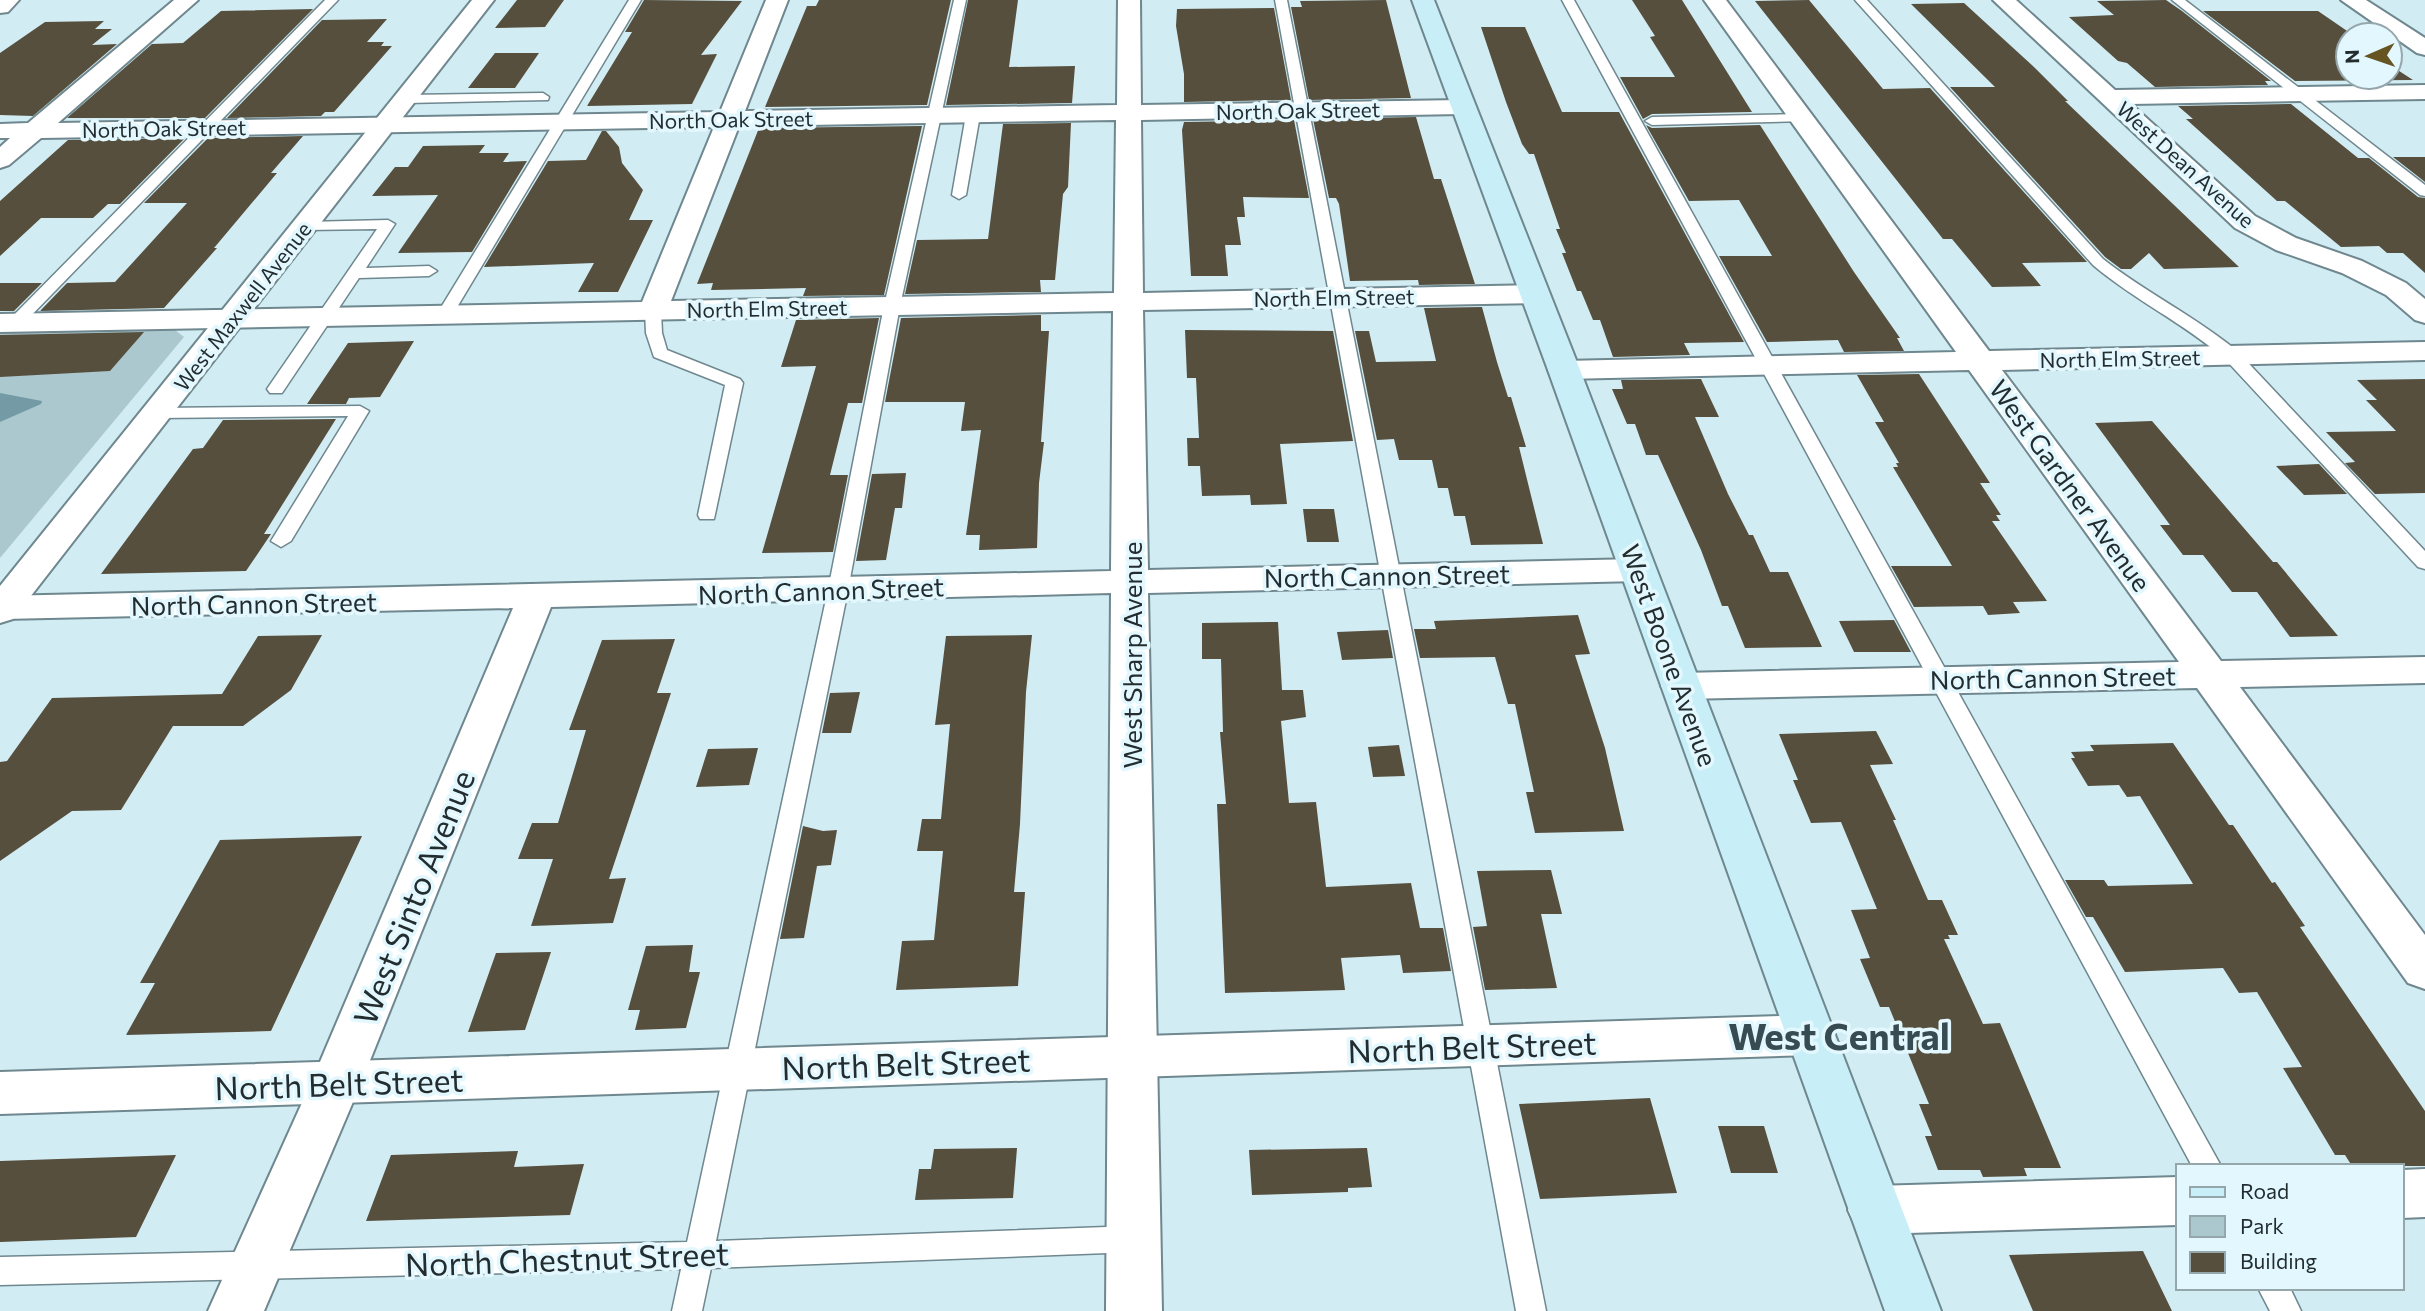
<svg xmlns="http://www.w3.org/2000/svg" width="2425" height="1311" viewBox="0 0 2425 1311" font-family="Commissioner,sans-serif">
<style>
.green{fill:#acc8cf}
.water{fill:#749ba5}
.building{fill:#564f3e}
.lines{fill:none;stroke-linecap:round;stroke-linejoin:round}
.service-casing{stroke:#6f878e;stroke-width:3}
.minor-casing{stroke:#6f878e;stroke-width:4}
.tertiary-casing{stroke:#6f878e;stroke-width:4}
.secondary-casing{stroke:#6f878e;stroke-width:4}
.service{fill:#fff;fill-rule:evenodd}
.minor{fill:#fff;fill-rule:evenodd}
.tertiary{fill:#fff;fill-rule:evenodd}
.secondary{fill:#c8eff8;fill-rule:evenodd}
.labels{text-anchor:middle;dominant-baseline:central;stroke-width:7;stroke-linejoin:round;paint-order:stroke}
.far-street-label{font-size:21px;fill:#232d30;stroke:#e3f8fe}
.street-label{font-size:26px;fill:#232d30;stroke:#e3f8fe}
.near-street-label{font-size:32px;fill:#232d30;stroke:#e3f8fe}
.near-quarter-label{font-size:37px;font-weight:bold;fill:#364c52;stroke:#e3f8fe}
</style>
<rect width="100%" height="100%" fill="#d2ecf3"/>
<path class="green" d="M 175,330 L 184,337 L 0,558 L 0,333 Z"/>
<path class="water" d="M 0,393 L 42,401 L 41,404 L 0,422 Z"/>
<path class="building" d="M 517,0 L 564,0 L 545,27 L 495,28 Z
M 644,0 L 742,1 L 701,55 L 717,54 L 692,104 L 587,106 L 632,32 L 625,32 Z
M 819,0 L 951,0 L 927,105 L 765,107 L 807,6 L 816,6 Z
M 968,0 L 1018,0 L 1009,67 L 1075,66 L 1072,103 L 946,105 Z
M 1386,0 L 1411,98 L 1309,100 L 1291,7 L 1302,7 L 1300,1 Z
M 1632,0 L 1682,0 L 1752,112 L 1652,114 L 1643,119 L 1620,77 L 1675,77 L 1650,37 L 1655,36 Z
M 1809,0 L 1883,89 L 1930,88 L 2087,262 L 2022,263 L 2041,286 L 1992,287 L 1952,239 L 1943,239 L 1755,1 Z
M 2166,0 L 2182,11 L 2271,81 L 2265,81 L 2268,85 L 2155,87 L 2127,63 L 2118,61 L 2069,17 L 2114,15 L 2097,1 Z
M 1964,3 L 2035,68 L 2068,101 L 2065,101 L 2239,267 L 2164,269 L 2149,253 L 2131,269 L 2121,269 L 2105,257 L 1950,87 L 1995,87 L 1911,4 Z
M 1274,8 L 1291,100 L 1184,102 L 1184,74 L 1176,26 L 1177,9 Z
M 313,9 L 205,118 L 67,118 L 152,44 L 183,43 L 221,11 Z
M 2203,11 L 2318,11 L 2353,35 L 2348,35 L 2348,77 L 2390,77 L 2390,61 L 2399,67 L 2393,67 L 2413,80 L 2295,81 Z
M 387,19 L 367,42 L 384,42 L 381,46 L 392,46 L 334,112 L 325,112 L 321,116 L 227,118 L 322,20 Z
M 104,21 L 95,29 L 112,29 L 92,45 L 117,44 L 33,116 L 0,115 L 0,53 L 45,22 Z
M 1481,27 L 1525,27 L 1562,112 L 1619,112 L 1744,342 L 1684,343 L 1690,355 L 1613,357 L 1600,320 L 1593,320 L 1581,291 L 1577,291 L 1562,253 L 1566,253 L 1556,229 L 1560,229 L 1534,154 L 1529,154 L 1522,144 L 1506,102 Z
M 495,53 L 539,53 L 515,88 L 468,88 Z
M 2291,104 L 2358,158 L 2369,158 L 2418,197 L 2425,198 L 2425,273 L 2403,253 L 2387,253 L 2379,246 L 2341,247 L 2285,201 L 2277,201 L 2186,119 L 2193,119 L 2178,106 Z
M 1416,117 L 1434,179 L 1441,179 L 1475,284 L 1419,285 L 1418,280 L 1350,281 L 1339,204 L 1336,198 L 1329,198 L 1313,119 Z
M 1294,120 L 1309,198 L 1243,197 L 1245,217 L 1237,217 L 1241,245 L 1225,245 L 1228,276 L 1191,276 L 1182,130 L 1184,122 Z
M 1071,123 L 1068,187 L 1063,194 L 1055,280 L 1040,280 L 1041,292 L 905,294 L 917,240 L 988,239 L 1003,124 Z
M 1646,125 L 1652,128 L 1760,125 L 1854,272 L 1900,338 L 1897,338 L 1904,351 L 1844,352 L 1838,340 L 1767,342 L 1719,256 L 1772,256 L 1739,200 L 1689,201 Z
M 922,126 L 884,295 L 803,296 L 806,288 L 711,290 L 713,283 L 697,284 L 759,128 Z
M 602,131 L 606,131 L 619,147 L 622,163 L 643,190 L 629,220 L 653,220 L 618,292 L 578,292 L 594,263 L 484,267 L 548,161 L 586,160 Z
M 303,136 L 271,173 L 277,173 L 214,248 L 217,248 L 164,308 L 40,311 L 67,283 L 115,282 L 187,203 L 144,203 L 208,138 Z
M 185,138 L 120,204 L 108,204 L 93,218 L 41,218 L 0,256 L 0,201 L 68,140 Z
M 485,145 L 479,153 L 509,153 L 503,162 L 527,161 L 472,252 L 398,253 L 438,195 L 372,196 L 395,167 L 408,167 L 423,146 Z
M 2393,157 L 2425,157 L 2425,182 Z
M 0,283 L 42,283 L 14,311 L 0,311 Z
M 1482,307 L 1497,362 L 1508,397 L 1511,397 L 1526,447 L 1519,447 L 1543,544 L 1471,545 L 1465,516 L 1454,516 L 1448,488 L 1438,488 L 1432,460 L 1399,460 L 1394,439 L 1377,440 L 1355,331 L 1369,331 L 1376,362 L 1436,361 L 1424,308 Z
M 1041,315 L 1041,331 L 1049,331 L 1041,442 L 1044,442 L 1039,483 L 1037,548 L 979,550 L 980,535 L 966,535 L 981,430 L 961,431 L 965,402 L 885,402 L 901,318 Z
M 879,318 L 862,403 L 848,403 L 830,475 L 848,475 L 833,552 L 762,553 L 816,366 L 781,367 L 796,320 Z
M 1185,330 L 1333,331 L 1353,441 L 1280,444 L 1287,504 L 1251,505 L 1250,495 L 1202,496 L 1200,466 L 1188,466 L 1187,438 L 1199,438 L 1196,378 L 1187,378 Z
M 144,332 L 110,371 L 0,377 L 0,335 Z
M 414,341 L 380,397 L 349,398 L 346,404 L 307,404 L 348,343 Z
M 1919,374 L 1990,483 L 1980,483 L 2001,515 L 1996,515 L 2000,521 L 1992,521 L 2047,601 L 2013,602 L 2020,613 L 1988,615 L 1983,606 L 1914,607 L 1891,566 L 1952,566 L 1893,467 L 1898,467 L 1896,463 L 1899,463 L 1875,422 L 1884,422 L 1857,375 Z
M 1701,379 L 1719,417 L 1695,417 L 1728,494 L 1749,535 L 1753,535 L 1770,572 L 1788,572 L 1822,647 L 1745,648 L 1728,606 L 1722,606 L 1701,550 L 1658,455 L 1646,455 L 1635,424 L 1627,424 L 1612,389 L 1623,389 L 1621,380 Z
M 2425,379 L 2425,493 L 2375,494 L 2345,463 L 2355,462 L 2326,432 L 2396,431 L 2366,400 L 2377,400 L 2357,380 Z
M 336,419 L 264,534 L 271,534 L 246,571 L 101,574 L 193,449 L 203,448 L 223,420 Z
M 2152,421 L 2273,562 L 2277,562 L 2338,636 L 2290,637 L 2257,592 L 2232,592 L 2203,555 L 2183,555 L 2160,525 L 2170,525 L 2095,423 Z
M 2319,464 L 2347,494 L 2304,495 L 2276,466 Z
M 906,473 L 902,508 L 895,508 L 886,560 L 856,561 L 872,474 Z
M 1303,509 L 1334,509 L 1339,542 L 1307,542 Z
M 1578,615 L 1590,654 L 1575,655 L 1605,748 L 1624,831 L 1535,833 L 1526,792 L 1534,792 L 1515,704 L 1508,704 L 1495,657 L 1420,658 L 1414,629 L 1436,629 L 1434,621 Z
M 1894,620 L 1911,652 L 1854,652 L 1839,621 Z
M 1278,622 L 1282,690 L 1303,690 L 1306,717 L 1281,721 L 1289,803 L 1316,802 L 1326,887 L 1411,883 L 1420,928 L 1443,928 L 1451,971 L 1403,973 L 1400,955 L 1341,958 L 1345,990 L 1225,993 L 1217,804 L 1226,804 L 1220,732 L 1223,732 L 1221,659 L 1202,659 L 1202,623 Z
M 1388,630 L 1393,658 L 1342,660 L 1337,632 Z
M 322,635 L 291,690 L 243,726 L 173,726 L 121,810 L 72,811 L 0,861 L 0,762 L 7,761 L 52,698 L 222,694 L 258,636 Z
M 1032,635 L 1026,692 L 1020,824 L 1014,892 L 1025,892 L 1018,986 L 896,990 L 902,941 L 934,940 L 943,851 L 917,851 L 922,819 L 941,819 L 950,724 L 935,725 L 946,636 Z
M 675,639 L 657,693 L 671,693 L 609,879 L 626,878 L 613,923 L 531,926 L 553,859 L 518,859 L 532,823 L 558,823 L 586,730 L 569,730 L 602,640 Z
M 860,692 L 851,733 L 822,733 L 830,693 Z
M 1876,731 L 1893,764 L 1870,765 L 1896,820 L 1893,820 L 1928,900 L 1942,900 L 1958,935 L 1948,935 L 1950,939 L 1944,939 L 1983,1024 L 2000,1023 L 2061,1168 L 2024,1168 L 2027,1176 L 1983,1177 L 1980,1170 L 1938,1170 L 1925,1136 L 1932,1136 L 1919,1104 L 1929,1104 L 1889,1007 L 1880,1007 L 1860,959 L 1870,958 L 1851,910 L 1877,909 L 1841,822 L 1811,823 L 1793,780 L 1798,780 L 1779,734 Z
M 2173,743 L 2229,825 L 2233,825 L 2272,883 L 2275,882 L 2305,926 L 2300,927 L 2425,1111 L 2425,1166 L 2352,1166 L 2345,1155 L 2335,1155 L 2283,1068 L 2302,1067 L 2257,992 L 2239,993 L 2223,968 L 2125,972 L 2093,917 L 2086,917 L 2065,880 L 2104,880 L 2108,886 L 2193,884 L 2140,796 L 2127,797 L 2119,785 L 2088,786 L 2071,758 L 2075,758 L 2071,752 L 2094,751 L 2090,745 Z
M 1399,745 L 1405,776 L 1373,777 L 1368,747 Z
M 758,748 L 749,785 L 696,787 L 708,749 Z
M 803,826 L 823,831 L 837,830 L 831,865 L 817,866 L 804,938 L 780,939 Z
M 362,836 L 271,1031 L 126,1035 L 155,983 L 140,983 L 220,840 Z
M 1551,870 L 1562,914 L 1541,914 L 1557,988 L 1485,990 L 1473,927 L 1487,926 L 1477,871 Z
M 693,945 L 689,972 L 700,972 L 686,1028 L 635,1030 L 640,1010 L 628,1010 L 646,946 Z
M 551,952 L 525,1030 L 468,1032 L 496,953 Z
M 1650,1098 L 1677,1193 L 1540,1199 L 1519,1104 Z
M 1718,1126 L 1764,1126 L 1778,1173 L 1731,1173 Z
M 1017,1148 L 1013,1198 L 915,1200 L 919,1169 L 931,1169 L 934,1149 Z
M 1367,1148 L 1372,1187 L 1348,1188 L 1348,1192 L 1252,1195 L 1249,1150 Z
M 518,1151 L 514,1167 L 584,1164 L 570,1215 L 366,1221 L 391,1155 Z
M 176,1155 L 136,1237 L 0,1242 L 0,1161 Z
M 2143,1251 L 2172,1311 L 2033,1311 L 2009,1255 Z"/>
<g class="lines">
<defs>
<path id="service" d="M 325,0 L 338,0 L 21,326 L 9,326 L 7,323 L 9,320 Z
M 629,0 L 641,0 L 453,314 L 445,319 L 439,317 L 437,314 Z
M 954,0 L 966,0 L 900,306 L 848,590 L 716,1241 L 1134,1226 L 1144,1229 L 1149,1239 L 1144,1249 L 1134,1252 L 711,1268 L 702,1311 L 672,1311 L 681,1269 L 0,1285 L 0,1257 L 687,1242 L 828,590 L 884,306 Z
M 1275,0 L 1287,0 L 1546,1311 L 1516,1311 Z
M 1562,0 L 1574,0 L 2221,1166 L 2192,1166 Z
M 1855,0 L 1867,0 L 2103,259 C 2146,293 2195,316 2237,351 L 2425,551 L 2425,569 L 2418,567 L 2225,359 C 2184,323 2134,300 2093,265 Z
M 2172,0 L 2185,0 L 2425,185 L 2425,196 L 2420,195 Z
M 543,93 L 549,97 L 548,100 L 407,103 L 400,99 L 407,95 Z
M 973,111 L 980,115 L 966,195 L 959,199 L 952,195 L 966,115 Z
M 1802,114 L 1809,118 L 1807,121 L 1652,125 L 1645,121 L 1652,117 Z
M 388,220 L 395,224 L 366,268 L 429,266 L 437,271 L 429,276 L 359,278 L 282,393 L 270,393 L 267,389 L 377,229 L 306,230 L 299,226 L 306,222 Z
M 653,306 L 661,311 L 662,333 L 667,350 L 740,379 L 743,383 L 714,519 L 700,519 L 698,515 L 725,385 L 654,357 L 646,333 L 645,311 Z
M 360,406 L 369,411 L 291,541 L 281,547 L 271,541 L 348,416 L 157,418 L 148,413 L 157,408 Z
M 2258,1288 L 2290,1288 L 2301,1311 L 2270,1311 Z"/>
<path id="minor" d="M 0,0 L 19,0 L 8,12 L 0,13 Z
M 174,0 L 198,0 L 58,123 L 720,112 L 766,0 L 788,0 L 745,111 L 1117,105 L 1118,0 L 1140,0 L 1141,105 L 1462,100 L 1471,102 L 1474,107 L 1471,112 L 1462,114 L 1141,120 L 1143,293 L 1534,285 L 1544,288 L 1549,294 L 1544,300 L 1534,303 L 1143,310 L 1148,570 L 1638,559 L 1651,562 L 1656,570 L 1651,578 L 1638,581 L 1148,593 L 1162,1311 L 1106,1311 L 1111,593 L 551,607 L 361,1083 L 264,1311 L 208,1311 L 311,1083 L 513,608 L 3,619 L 0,618 L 0,596 L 1111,571 L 1113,311 L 0,332 L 0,314 L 642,302 L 714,127 L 41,138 L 9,165 L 0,168 L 0,147 L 10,138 L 0,138 L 0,124 L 28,123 ZM 1116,120 L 1114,293 L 671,301 L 739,126 Z
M 1704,0 L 1726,0 L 1989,351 L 2425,342 L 2425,360 L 2002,370 L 2221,661 L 2425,657 L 2425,683 L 2240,687 L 2425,935 L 2425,989 L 2408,983 L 2197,688 L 1681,699 L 1667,695 L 1661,686 L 1667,677 L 1681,673 L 2179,662 L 1969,370 L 1564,379 L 1553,377 L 1548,370 L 1553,363 L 1564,361 L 1956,352 Z
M 1993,0 L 2016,0 L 2115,90 L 2425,85 L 2425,99 L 2131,104 L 2255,216 L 2296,238 L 2362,261 L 2406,283 L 2425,299 L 2425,323 L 2415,320 L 2386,295 L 2342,273 L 2276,250 L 2235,228 Z
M 2341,0 L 2366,0 L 2425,38 L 2425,55 L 2417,53 Z
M 2425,1169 L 2425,1217 L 2402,1218 L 2402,1170 Z
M 2178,1177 L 2178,1225 L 1875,1234 L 1856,1227 L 1848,1210 L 1856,1193 L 1875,1186 Z"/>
<path id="tertiary" d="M 472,0 L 494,0 L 13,619 L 0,623 L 0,586 Z
M 1811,1015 L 1828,1021 L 1835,1035 L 1828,1049 L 1811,1055 L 0,1114 L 0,1072 Z"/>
<path id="secondary" d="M 1412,0 L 1434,0 L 1580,370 L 1941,1311 L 1885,1311 L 1548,370 Z"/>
</defs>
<use href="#service" class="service-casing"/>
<use href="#minor" class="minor-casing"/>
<use href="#tertiary" class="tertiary-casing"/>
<use href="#secondary" class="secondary-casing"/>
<use href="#service" class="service"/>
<use href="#minor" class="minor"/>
<use href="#tertiary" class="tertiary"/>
<use href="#secondary" class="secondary"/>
</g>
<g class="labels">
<g class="far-street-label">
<text transform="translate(1298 110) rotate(-1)">North Oak Street</text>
<text transform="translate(731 119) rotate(-1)">North Oak Street</text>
<text transform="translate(164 128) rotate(-1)">North Oak Street</text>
<text transform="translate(2186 164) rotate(42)">West Dean Avenue</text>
<text transform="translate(1334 297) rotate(-1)">North Elm Street</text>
<text transform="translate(242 306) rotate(-52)">West Maxwell Avenue</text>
<text transform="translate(767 308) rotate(-1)">North Elm Street</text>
<text transform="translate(2120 358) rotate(-1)">North Elm Street</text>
</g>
<g class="street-label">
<text transform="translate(2071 485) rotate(54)">West Gardner Avenue</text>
<text transform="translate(1387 575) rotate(-1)">North Cannon Street</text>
<text transform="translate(821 590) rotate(-2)">North Cannon Street</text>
<text transform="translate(254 603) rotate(-1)">North Cannon Street</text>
<text transform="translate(1131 655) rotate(-90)">West Sharp Avenue</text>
<text transform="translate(1670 655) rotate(70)">West Boone Avenue</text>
<text transform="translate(2053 677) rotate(-1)">North Cannon Street</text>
</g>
<g class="near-street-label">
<text transform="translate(413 897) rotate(-68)">West Sinto Avenue</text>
<text transform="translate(1472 1046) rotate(-2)">North Belt Street</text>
<text transform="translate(906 1063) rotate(-2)">North Belt Street</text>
<text transform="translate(339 1083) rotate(-2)">North Belt Street</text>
<text transform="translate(567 1258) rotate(-2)">North Chestnut Street</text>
</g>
<g class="near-quarter-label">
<text x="1839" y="1035">West Central</text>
</g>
</g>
<rect x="2176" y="1164" width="228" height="126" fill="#e3f8fe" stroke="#96a7ac" stroke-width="2"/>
<rect x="2190" y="1187" width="35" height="10" fill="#c8eff8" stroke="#96a7ac" stroke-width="2"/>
<text x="2240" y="1199" font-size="21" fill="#232d30">Road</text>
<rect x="2190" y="1216" width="35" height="21" fill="#acc8cf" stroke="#96a7ac" stroke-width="2"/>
<text x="2240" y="1234" font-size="21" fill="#232d30">Park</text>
<rect x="2190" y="1252" width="35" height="21" fill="#564f3e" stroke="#96a7ac" stroke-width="2"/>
<text x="2240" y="1269" font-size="21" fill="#232d30">Building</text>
<g transform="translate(2369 56) rotate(268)"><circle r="33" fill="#e3f8fe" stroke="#96a7ac" stroke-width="2"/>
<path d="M0-5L12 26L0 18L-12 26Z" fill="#665522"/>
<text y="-10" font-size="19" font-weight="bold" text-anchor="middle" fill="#232d30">N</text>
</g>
</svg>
